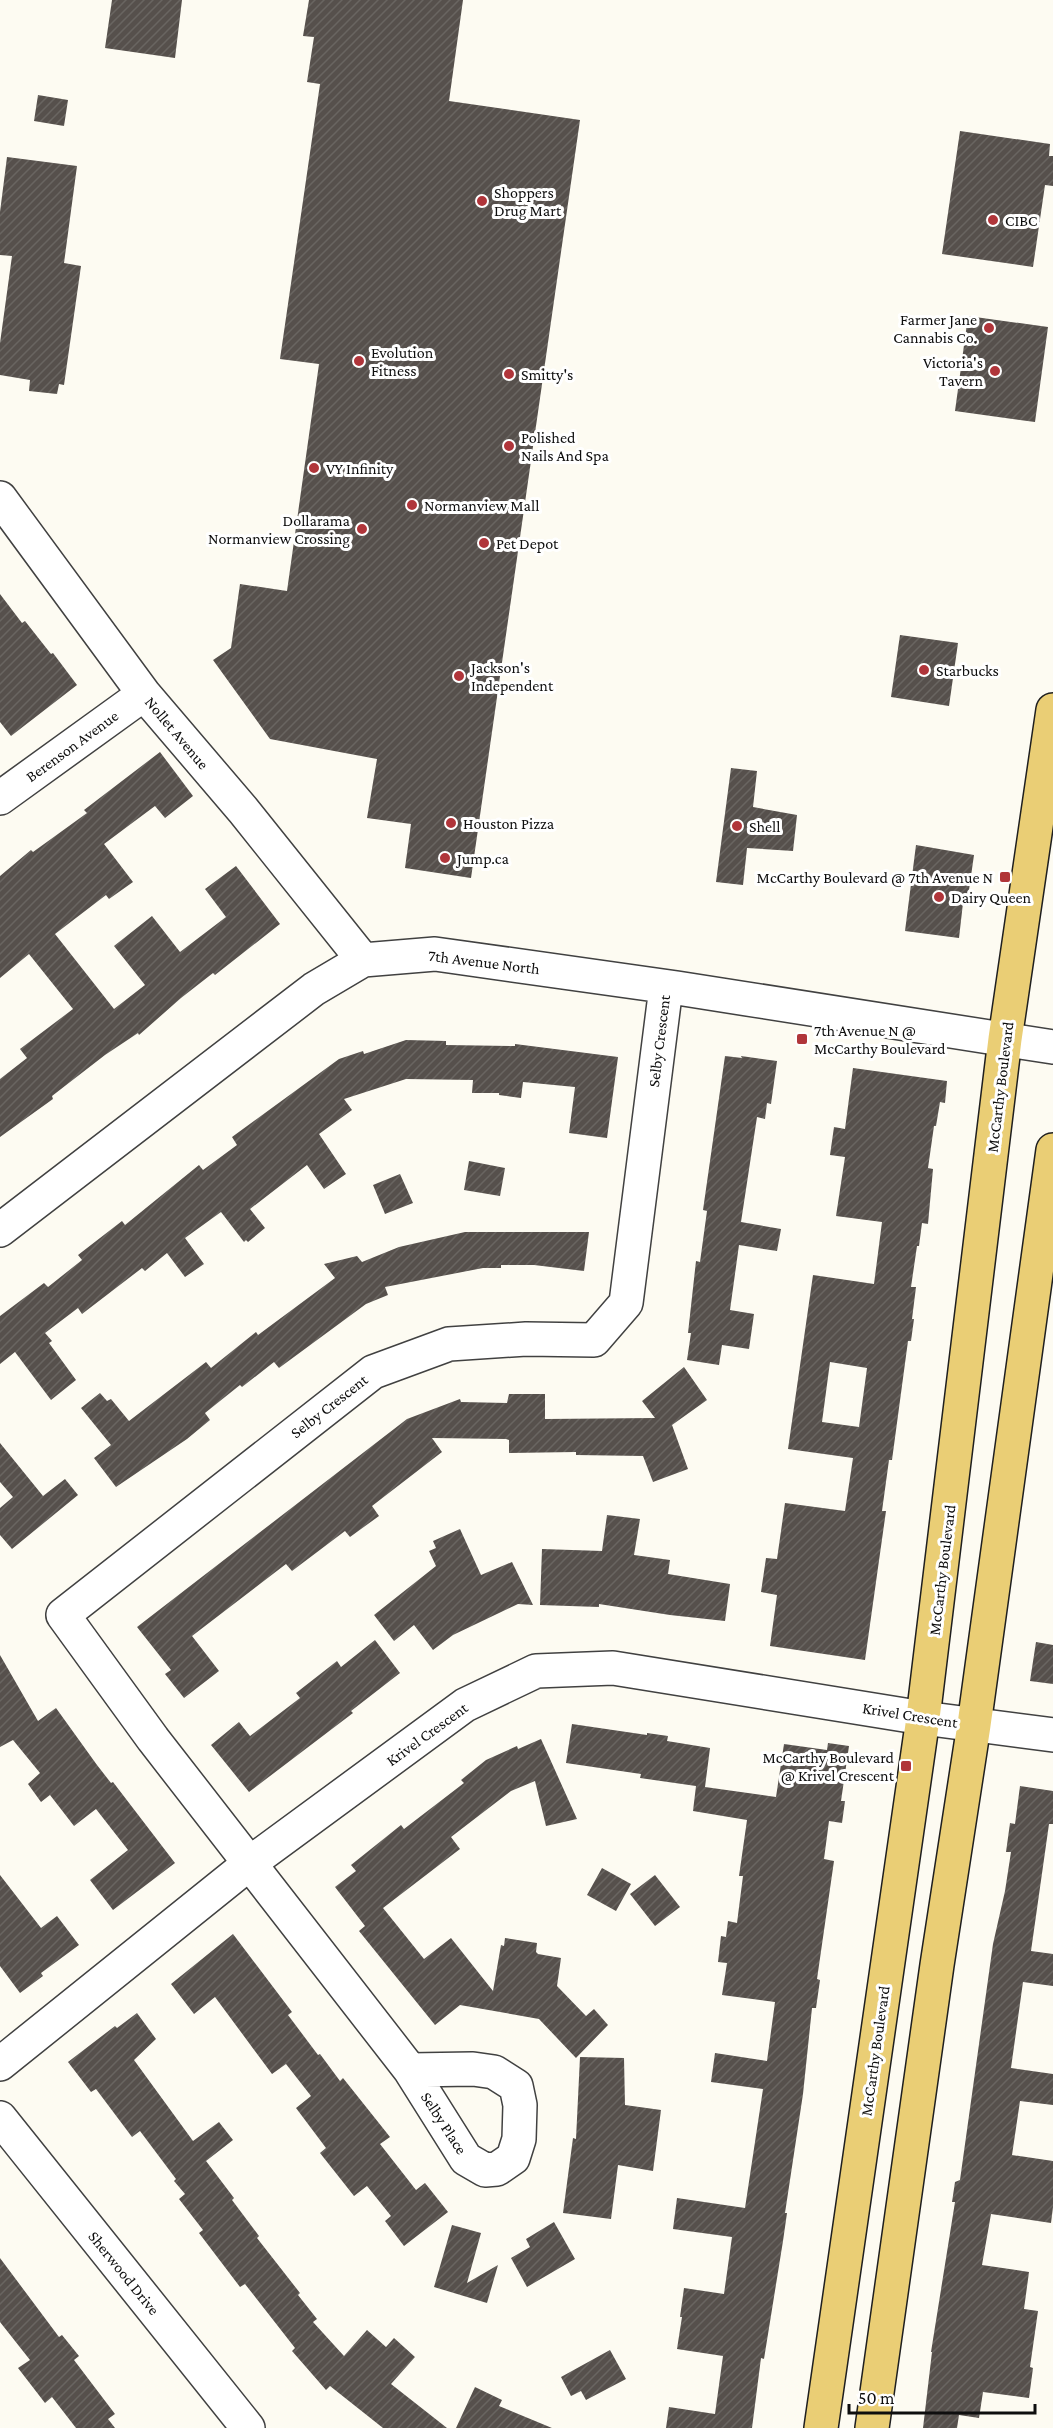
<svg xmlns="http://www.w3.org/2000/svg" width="1053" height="2428" viewBox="0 0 1053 2428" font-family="'Crimson Pro',serif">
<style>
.building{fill:url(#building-hatch);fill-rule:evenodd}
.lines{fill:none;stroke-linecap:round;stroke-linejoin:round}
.minor-casing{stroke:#414141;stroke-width:36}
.major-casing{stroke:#1f1f1f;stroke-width:36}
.minor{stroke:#fff;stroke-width:33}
.major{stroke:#eace75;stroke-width:33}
.poi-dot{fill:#b0353a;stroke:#fff;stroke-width:2}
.labels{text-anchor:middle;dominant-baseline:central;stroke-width:6;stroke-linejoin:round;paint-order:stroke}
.poi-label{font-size:16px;fill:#0e0e0e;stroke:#fff;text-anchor:start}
.street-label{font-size:16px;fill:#0e0e0e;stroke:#fff}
</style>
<defs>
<pattern id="building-hatch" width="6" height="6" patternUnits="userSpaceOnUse" patternTransform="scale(1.5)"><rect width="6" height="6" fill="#56504c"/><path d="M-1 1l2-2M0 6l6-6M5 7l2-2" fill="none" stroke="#696561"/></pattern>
</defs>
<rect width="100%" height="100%" fill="#fdfbf2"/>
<path class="building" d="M 112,0 L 182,0 L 175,58 L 105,48 Z
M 309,0 L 463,0 L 449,101 L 580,120 L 471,878 L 405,868 L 411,824 L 367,818 L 377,759 L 270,739 L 213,660 L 231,648 L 240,584 L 287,591 L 319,364 L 280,359 L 320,84 L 307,82 L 314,37 L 303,36 Z
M 38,95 L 68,100 L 64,126 L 34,121 Z
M 960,131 L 1050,144 L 1049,156 L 1053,156 L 1053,186 L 1045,185 L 1033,267 L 942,254 Z
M 7,157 L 77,166 L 64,263 L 81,266 L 64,385 L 59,384 L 57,394 L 29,391 L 30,380 L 0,375 L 0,343 L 12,256 L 0,255 L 0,212 Z
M 968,316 L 1048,327 L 1035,422 L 955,411 Z
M 0,594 L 22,623 L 25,621 L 51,654 L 53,653 L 77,685 L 11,736 L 0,722 Z
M 900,635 L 958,643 L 949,706 L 891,697 Z
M 160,752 L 193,796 L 165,818 L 155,806 L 104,844 L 133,882 L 109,899 L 106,895 L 55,934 L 114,1009 L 145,985 L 114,946 L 152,916 L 180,952 L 226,917 L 205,889 L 236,866 L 280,924 L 215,975 L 213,973 L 181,998 L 139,1035 L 138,1033 L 105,1055 L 52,1096 L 53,1099 L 0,1137 L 0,1079 L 27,1058 L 20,1049 L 73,1009 L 29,954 L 0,978 L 0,876 L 31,850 L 33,852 L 87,813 L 84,810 Z
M 731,768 L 757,771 L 753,807 L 797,815 L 793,851 L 747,848 L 743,885 L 716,882 Z
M 916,845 L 974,855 L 967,904 L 963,903 L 959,938 L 905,931 Z
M 406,1040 L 446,1041 L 446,1045 L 515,1046 L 515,1044 L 618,1057 L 607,1138 L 569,1133 L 575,1087 L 523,1082 L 521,1098 L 499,1095 L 499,1093 L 472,1093 L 473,1080 L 406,1079 L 344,1099 L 352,1110 L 319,1134 L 346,1174 L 324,1189 L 307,1165 L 250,1209 L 265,1228 L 248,1242 L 246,1240 L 244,1242 L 221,1212 L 185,1238 L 204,1264 L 185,1277 L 167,1253 L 145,1271 L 142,1268 L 82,1314 L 78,1308 L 45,1333 L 52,1341 L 49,1343 L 76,1380 L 51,1400 L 15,1352 L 0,1364 L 0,1316 L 44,1283 L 48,1287 L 82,1260 L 78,1255 L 122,1221 L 125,1225 L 199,1165 L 203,1170 L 237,1145 L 232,1137 L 339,1059 L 363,1051 L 364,1054 Z
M 725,1056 L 742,1058 L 741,1056 L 777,1061 L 771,1104 L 767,1103 L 765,1119 L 757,1117 L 741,1222 L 781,1229 L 777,1251 L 739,1245 L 730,1310 L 754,1314 L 749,1349 L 722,1345 L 719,1365 L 687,1360 L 691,1333 L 688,1333 L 696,1261 L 700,1262 L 707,1211 L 703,1210 Z
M 853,1068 L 947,1081 L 945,1103 L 940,1102 L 936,1126 L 934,1126 L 928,1168 L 933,1169 L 928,1224 L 922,1223 L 919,1246 L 917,1246 L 911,1287 L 916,1287 L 912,1319 L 914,1319 L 911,1341 L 908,1341 L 892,1460 L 889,1460 L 882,1511 L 886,1511 L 865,1660 L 770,1646 L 777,1595 L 761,1592 L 766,1558 L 777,1559 L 785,1503 L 845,1511 L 853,1458 L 788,1449 L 813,1275 L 874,1284 L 882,1222 L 836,1216 L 845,1157 L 830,1155 L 834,1127 L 845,1129 ZM 830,1362 L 867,1368 L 859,1427 L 822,1422 Z
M 469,1161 L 505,1168 L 500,1196 L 464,1190 Z
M 400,1174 L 413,1203 L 385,1214 L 373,1185 Z
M 465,1232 L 589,1232 L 584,1271 L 534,1265 L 501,1265 L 501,1268 L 483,1268 L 385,1287 L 388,1295 L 366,1304 L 279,1368 L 274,1362 L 242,1387 L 240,1385 L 205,1413 L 210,1420 L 187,1439 L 116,1487 L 94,1458 L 111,1445 L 81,1408 L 100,1393 L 107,1401 L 111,1399 L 129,1421 L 206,1362 L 211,1368 L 256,1332 L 258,1335 L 335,1278 L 324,1264 L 357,1256 L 362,1262 L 399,1247 Z
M 684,1367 L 707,1400 L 672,1425 L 688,1469 L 653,1482 L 643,1456 L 576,1455 L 576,1452 L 509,1453 L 509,1440 L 506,1439 L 432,1438 L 442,1452 L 372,1506 L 379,1516 L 350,1537 L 345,1531 L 292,1571 L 286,1564 L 192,1636 L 219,1671 L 184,1698 L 165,1674 L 171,1670 L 137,1627 L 407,1419 L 460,1399 L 461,1402 L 507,1403 L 509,1394 L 545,1394 L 545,1419 L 655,1418 L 642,1401 Z
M 0,1443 L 43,1496 L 65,1479 L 78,1495 L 12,1549 L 0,1535 L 0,1508 L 13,1497 L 0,1482 Z
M 607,1515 L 640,1519 L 634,1555 L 670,1560 L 668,1574 L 730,1584 L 725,1621 L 670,1615 L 599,1604 L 599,1607 L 540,1605 L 542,1549 L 602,1551 Z
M 460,1529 L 481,1575 L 512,1562 L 533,1605 L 518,1604 L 453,1635 L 433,1650 L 414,1625 L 394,1641 L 374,1615 L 436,1566 L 429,1551 L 436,1548 L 433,1541 Z
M 375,1640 L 400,1673 L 351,1711 L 353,1713 L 249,1792 L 211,1745 L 239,1722 L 250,1736 L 300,1698 L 296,1693 L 337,1661 L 341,1667 Z
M 1036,1642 L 1053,1645 L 1053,1684 L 1030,1681 Z
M 0,1655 L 38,1721 L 56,1708 L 97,1765 L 111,1783 L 113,1782 L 175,1863 L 113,1910 L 90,1880 L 128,1850 L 96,1809 L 74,1826 L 50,1795 L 41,1802 L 28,1784 L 40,1773 L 13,1740 L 0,1747 Z
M 572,1724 L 647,1735 L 647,1733 L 668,1736 L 667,1741 L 710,1748 L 705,1787 L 776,1797 L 784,1744 L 827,1750 L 828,1743 L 849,1746 L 841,1801 L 845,1801 L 842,1823 L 829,1821 L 824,1859 L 834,1861 L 817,1979 L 820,1980 L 816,2008 L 812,2008 L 803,2094 L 785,2213 L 787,2213 L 783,2241 L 764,2359 L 761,2358 L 752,2428 L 666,2428 L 669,2407 L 715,2414 L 723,2356 L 677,2349 L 682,2317 L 680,2317 L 684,2288 L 724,2294 L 732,2237 L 673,2229 L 677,2198 L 745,2208 L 763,2089 L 711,2082 L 715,2053 L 767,2061 L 775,2002 L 722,1995 L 727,1963 L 718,1962 L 721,1936 L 726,1937 L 728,1921 L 737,1923 L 743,1876 L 739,1876 L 747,1820 L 693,1811 L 696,1786 L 640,1778 L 641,1774 L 566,1763 Z
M 541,1739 L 577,1819 L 546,1826 L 535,1781 L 511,1791 L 451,1837 L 460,1849 L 383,1908 L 424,1959 L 451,1938 L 493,1991 L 501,1945 L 504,1946 L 505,1938 L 537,1943 L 536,1952 L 538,1954 L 561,1958 L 557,1986 L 586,2016 L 594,2009 L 608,2025 L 576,2058 L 539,2019 L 460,2005 L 435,2025 L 359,1931 L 365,1926 L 335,1887 L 356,1871 L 351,1865 L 401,1825 L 404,1829 L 464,1783 L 461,1780 L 486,1760 L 517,1746 L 518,1749 Z
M 1020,1786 L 1053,1791 L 1053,1824 L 1049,1824 L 1031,1951 L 1053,1954 L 1053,1986 L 1023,1982 L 1011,2068 L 1053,2074 L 1053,2105 L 1020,2101 L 1012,2155 L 1053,2161 L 1053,2207 L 1051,2223 L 991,2214 L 982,2265 L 1029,2272 L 1024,2309 L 1038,2311 L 1030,2367 L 1033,2368 L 1029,2398 L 983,2392 L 979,2418 L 959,2415 L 957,2428 L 923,2428 L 932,2352 L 931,2352 L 955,2202 L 952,2202 L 955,2182 L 960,2180 L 993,1944 L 1005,1891 L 1011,1852 L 1006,1852 L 1010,1823 L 1015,1824 Z
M 602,1868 L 631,1884 L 616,1911 L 587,1895 Z
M 0,1875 L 41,1928 L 57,1916 L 79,1945 L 41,1973 L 43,1976 L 20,1993 L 0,1966 Z
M 655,1875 L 680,1907 L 655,1926 L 630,1894 Z
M 233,1934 L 292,2012 L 288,2015 L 318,2055 L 320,2054 L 340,2081 L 343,2078 L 390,2137 L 380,2144 L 416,2190 L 425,2183 L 448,2212 L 404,2246 L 385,2221 L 391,2216 L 367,2186 L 354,2196 L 320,2153 L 326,2148 L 296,2108 L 311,2096 L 286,2064 L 272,2074 L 215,1997 L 194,2014 L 171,1984 Z
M 137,2013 L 156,2039 L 134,2060 L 193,2141 L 219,2122 L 233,2140 L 206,2161 L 234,2198 L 232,2200 L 259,2236 L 257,2238 L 300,2293 L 298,2295 L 317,2319 L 313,2322 L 344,2356 L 367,2330 L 386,2347 L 394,2338 L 415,2357 L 391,2384 L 447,2428 L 383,2428 L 330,2386 L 326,2390 L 292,2351 L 295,2348 L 245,2284 L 240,2287 L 199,2233 L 203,2230 L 179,2199 L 185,2194 L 174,2181 L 176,2179 L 140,2131 L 132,2137 L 96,2089 L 91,2092 L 68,2062 L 115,2026 L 117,2028 Z
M 580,2057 L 624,2058 L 625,2105 L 661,2110 L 653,2171 L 618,2165 L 611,2219 L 563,2213 L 573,2138 L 576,2139 Z
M 554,2222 L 575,2259 L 527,2287 L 511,2258 L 530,2247 L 526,2239 Z
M 452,2225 L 481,2233 L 467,2283 L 498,2265 L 487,2303 L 434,2287 Z
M 0,2258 L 59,2337 L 62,2335 L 79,2356 L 74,2360 L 115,2414 L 108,2419 L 115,2428 L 76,2428 L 52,2397 L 45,2403 L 18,2368 L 30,2360 L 0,2322 Z
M 610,2350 L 626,2379 L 586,2400 L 581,2391 L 571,2396 L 561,2377 Z
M 475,2387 L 502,2400 L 499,2406 L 552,2428 L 456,2428 Z"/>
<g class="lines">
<defs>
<path id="minor" d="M 0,498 L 144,694 L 243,810 L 363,960
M 0,798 L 144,694
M 0,1230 L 314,989 L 363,960 L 435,954 L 677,988 L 1053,1047
M 0,2064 L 250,1863 L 465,1705 L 536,1671 L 613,1668 L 923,1718 L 1053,1735
M 410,2070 L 473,2069 L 494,2072 L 516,2086 L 520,2105 L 519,2139 L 513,2158 L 497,2169 L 485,2170 L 466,2159 L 410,2070 L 153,1739 L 63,1615 L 373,1372 L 449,1344 L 526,1339 L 594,1340 L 626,1303 L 666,987
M 0,2118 L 248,2428"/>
<path id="major" d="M 821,2428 L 923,1718 L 1005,1039 L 1053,710
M 872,2428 L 937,1965 L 974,1725 L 1053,1150"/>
</defs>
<use href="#minor" class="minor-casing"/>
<use href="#major" class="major-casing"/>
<use href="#minor" class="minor"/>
<use href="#major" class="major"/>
</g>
<g class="poi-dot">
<circle cx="482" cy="201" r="6"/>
<circle cx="993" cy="220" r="6"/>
<circle cx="989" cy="328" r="6"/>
<circle cx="359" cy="361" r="6"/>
<circle cx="995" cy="371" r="6"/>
<circle cx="509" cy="374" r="6"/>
<circle cx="509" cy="446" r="6"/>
<circle cx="314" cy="468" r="6"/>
<circle cx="412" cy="505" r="6"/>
<circle cx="362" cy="529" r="6"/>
<circle cx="484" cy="543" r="6"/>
<circle cx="924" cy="670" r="6"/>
<circle cx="459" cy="676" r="6"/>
<circle cx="451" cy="823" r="6"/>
<circle cx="737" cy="826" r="6"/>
<circle cx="445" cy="858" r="6"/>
<rect x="999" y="871" width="12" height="12" rx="3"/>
<circle cx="939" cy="897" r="6"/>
<rect x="796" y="1033" width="12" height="12" rx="3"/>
<rect x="900" y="1760" width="12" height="12" rx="3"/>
</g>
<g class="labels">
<g class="poi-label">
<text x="494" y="192">Shoppers<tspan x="494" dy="18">Drug Mart</tspan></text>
<text x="1005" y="220">CIBC</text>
<text x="977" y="319" text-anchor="end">Farmer Jane<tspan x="977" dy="18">Cannabis Co.</tspan></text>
<text x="371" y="352">Evolution<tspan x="371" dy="18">Fitness</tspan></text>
<text x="983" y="362" text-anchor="end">Victoria's<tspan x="983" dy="18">Tavern</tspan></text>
<text x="521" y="374">Smitty's</text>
<text x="521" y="437">Polished<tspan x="521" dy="18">Nails And Spa</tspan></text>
<text x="326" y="468">VY Infinity</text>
<text x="424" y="505">Normanview Mall</text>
<text x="350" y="520" text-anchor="end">Dollarama<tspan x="350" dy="18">Normanview Crossing</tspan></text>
<text x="496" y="543">Pet Depot</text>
<text x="471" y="667">Jackson's<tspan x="471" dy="18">Independent</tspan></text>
<text x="936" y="670">Starbucks</text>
<text x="463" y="823">Houston Pizza</text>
<text x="749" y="826">Shell</text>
<text x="457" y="858">Jump.ca</text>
<text x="993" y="877" text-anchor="end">McCarthy Boulevard @ 7th Avenue N</text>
<text x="951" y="897">Dairy Queen</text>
<text x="814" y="1030">7th Avenue N @<tspan x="814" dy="18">McCarthy Boulevard</tspan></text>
<text x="894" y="1757" text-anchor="end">McCarthy Boulevard<tspan x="894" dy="18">@ Krivel Crescent</tspan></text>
</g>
<g class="street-label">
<text transform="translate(177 733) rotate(50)">Nollet Avenue</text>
<text transform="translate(72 746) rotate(-36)">Berenson Avenue</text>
<text transform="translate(484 962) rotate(7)">7th Avenue North</text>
<text transform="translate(659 1041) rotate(-83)">Selby Crescent</text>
<text transform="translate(1000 1087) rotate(-83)">McCarthy Boulevard</text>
<text transform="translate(329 1406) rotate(-38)">Selby Crescent</text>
<text transform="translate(942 1570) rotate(-83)">McCarthy Boulevard</text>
<text transform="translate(910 1715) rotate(9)">Krivel Crescent</text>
<text transform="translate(427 1734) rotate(-36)">Krivel Crescent</text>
<text transform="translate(875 2051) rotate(-82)">McCarthy Boulevard</text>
<text transform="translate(444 2123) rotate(57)">Selby Place</text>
<text transform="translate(124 2273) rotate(51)">Sherwood Drive</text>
</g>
</g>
<path d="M849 2404v9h186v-9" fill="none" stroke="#0e0e0e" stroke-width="3"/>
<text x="858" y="2404" font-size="18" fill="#0e0e0e" stroke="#ffffff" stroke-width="4.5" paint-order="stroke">50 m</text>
</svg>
